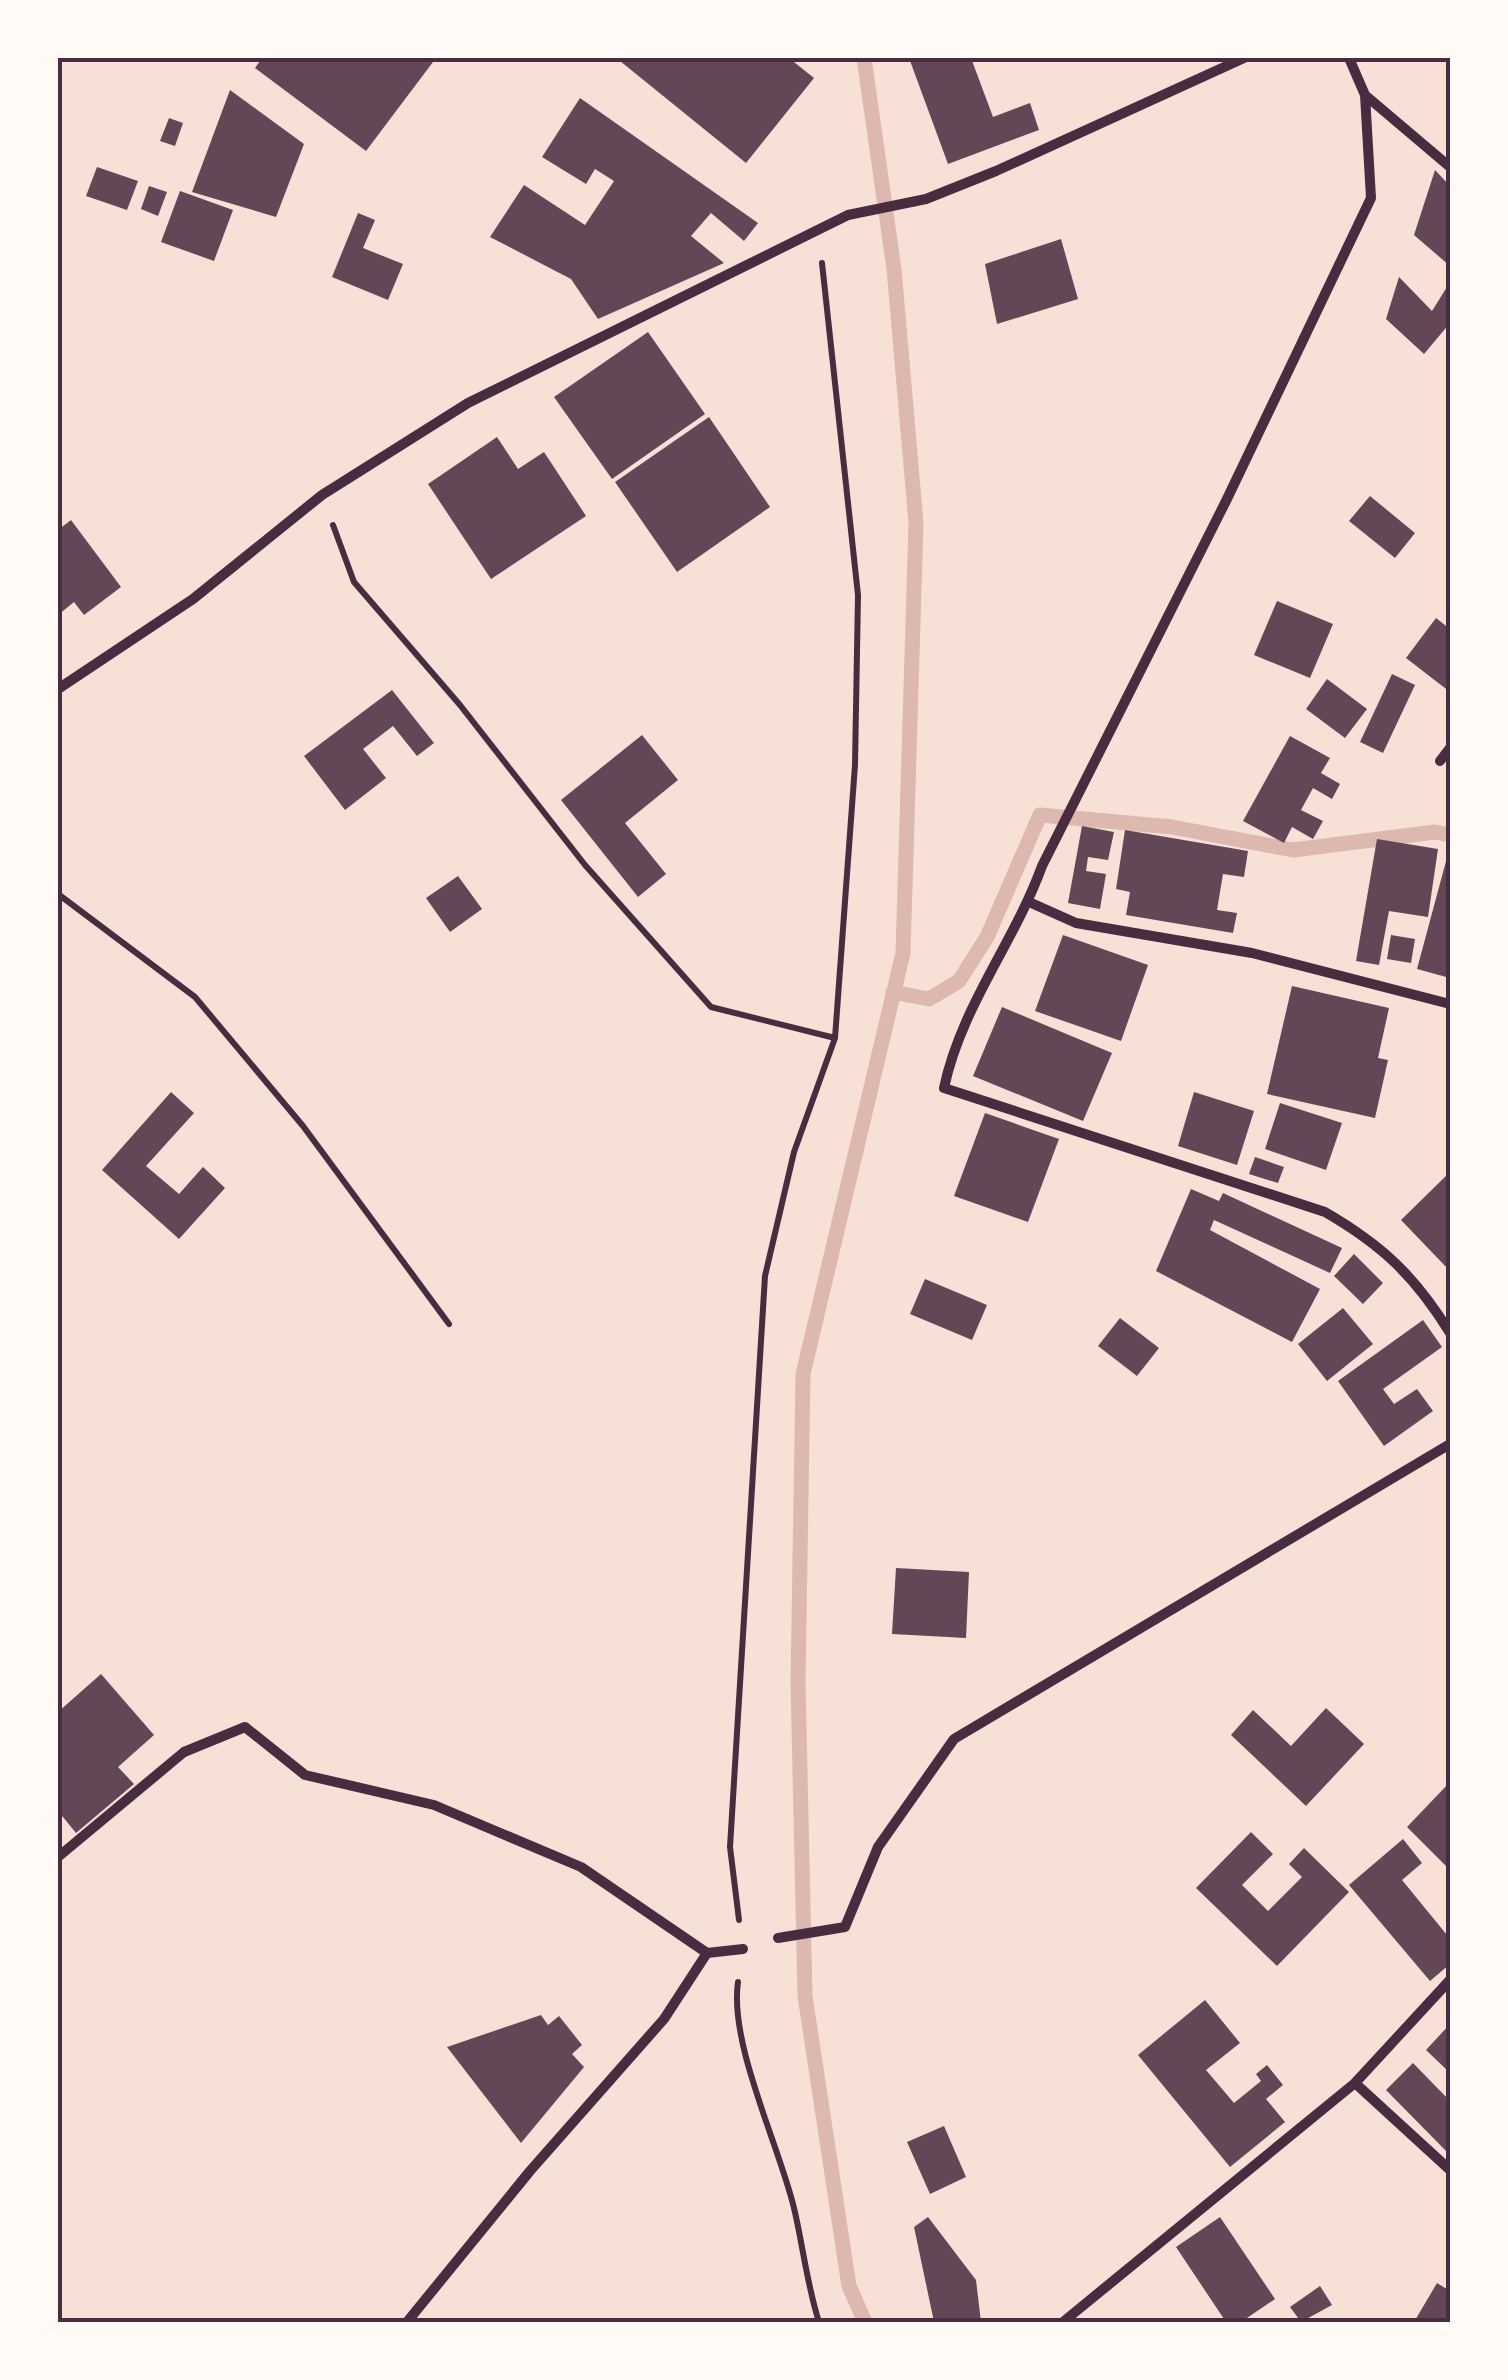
<svg xmlns="http://www.w3.org/2000/svg" width="1508" height="2380" viewBox="0 0 1508 2380" font-family="Cabin,sans-serif">
<style>
.lines{fill:none;stroke-linecap:round;stroke-linejoin:round}
.stream{stroke:#dcb8b0;stroke-width:15}
.building{fill:#644757}
.path{stroke:#4a2c40;stroke-width:6}
.minor{stroke:#4a2c40;stroke-width:10}
.neatline{fill:none;stroke:#4a2c40;stroke-width:4}
</style>
<rect width="100%" height="100%" fill="#f7e1d7"/>
<g class="lines">
<path class="stream" d="M 864,58 L 894,269 L 916,523 L 903,953 L 803,1374 L 798,1682 L 805,1996 L 849,2286 L 865,2322
M 893,992 L 929,999 L 959,981 L 987,937 L 1040,815 L 1172,827 L 1293,850 L 1435,832 L 1450,835"/>
</g>
<path class="building" d="M 262,58 L 436,58 L 366,151 L 255,68 Z
M 623,58 L 789,58 L 814,78 L 746,163 L 620,61 Z
M 909,58 L 971,58 L 993,117 L 1030,103 L 1039,130 L 948,164 Z
M 230,90 L 304,144 L 276,217 L 192,192 Z
M 580,98 L 758,223 L 744,241 L 711,213 L 691,236 L 724,263 L 598,319 L 571,279 L 490,237 L 524,185 L 585,225 L 614,181 L 595,169 L 586,184 L 542,157 Z
M 169,118 L 183,123 L 175,146 L 160,141 Z
M 97,167 L 138,181 L 127,210 L 86,196 Z
M 1435,170 L 1450,186 L 1450,266 L 1414,235 Z
M 149,186 L 167,192 L 158,216 L 141,209 Z
M 180,191 L 233,210 L 214,261 L 161,242 Z
M 358,213 L 375,220 L 363,248 L 403,264 L 388,300 L 332,277 Z
M 1061,239 L 1078,299 L 997,324 L 985,264 Z
M 1399,277 L 1432,311 L 1450,282 L 1450,323 L 1424,354 L 1386,319 Z
M 648,332 L 705,414 L 612,479 L 554,397 Z
M 709,417 L 770,507 L 677,572 L 615,482 Z
M 497,437 L 518,469 L 544,452 L 586,516 L 491,579 L 428,484 Z
M 1370,496 L 1415,533 L 1395,558 L 1349,521 Z
M 71,520 L 121,587 L 84,615 L 74,602 L 58,615 L 58,530 Z
M 1277,601 L 1333,624 L 1310,678 L 1254,655 Z
M 1436,618 L 1450,629 L 1450,692 L 1406,658 Z
M 1392,674 L 1415,685 L 1383,753 L 1360,742 Z
M 1327,679 L 1367,709 L 1345,738 L 1306,709 Z
M 392,690 L 434,743 L 417,756 L 393,726 L 363,749 L 386,778 L 345,810 L 304,756 Z
M 642,735 L 678,780 L 625,823 L 666,874 L 638,897 L 561,800 Z
M 1290,736 L 1330,758 L 1321,773 L 1340,784 L 1332,799 L 1313,788 L 1301,810 L 1323,821 L 1313,839 L 1292,827 L 1284,843 L 1243,821 Z
M 1082,826 L 1114,832 L 1108,860 L 1088,857 L 1086,871 L 1106,874 L 1100,909 L 1068,903 Z
M 1125,830 L 1248,851 L 1244,877 L 1223,874 L 1217,910 L 1237,913 L 1233,933 L 1126,915 L 1130,892 L 1116,889 Z
M 1377,839 L 1438,849 L 1428,917 L 1389,911 L 1379,965 L 1356,961 Z
M 1449,850 L 1450,850 L 1450,978 L 1417,969 Z
M 458,876 L 482,909 L 450,932 L 426,898 Z
M 1063,935 L 1148,965 L 1121,1041 L 1035,1011 Z
M 1391,935 L 1415,939 L 1411,963 L 1387,959 Z
M 1292,986 L 1389,1008 L 1378,1058 L 1388,1060 L 1375,1118 L 1267,1094 Z
M 1002,1007 L 1112,1053 L 1083,1121 L 973,1076 Z
M 171,1092 L 194,1113 L 146,1166 L 179,1194 L 203,1167 L 225,1188 L 179,1239 L 102,1170 Z
M 1194,1092 L 1254,1111 L 1237,1165 L 1178,1146 Z
M 1280,1103 L 1342,1123 L 1326,1170 L 1265,1149 Z
M 985,1113 L 1059,1139 L 1028,1222 L 954,1196 Z
M 1255,1157 L 1284,1167 L 1278,1183 L 1249,1174 Z
M 1450,1172 L 1450,1271 L 1401,1220 Z
M 1191,1189 L 1219,1201 L 1223,1193 L 1342,1248 L 1330,1273 L 1214,1220 L 1210,1230 L 1320,1289 L 1292,1342 L 1156,1271 Z
M 1354,1254 L 1383,1283 L 1363,1304 L 1334,1276 Z
M 925,1279 L 987,1305 L 972,1340 L 910,1314 Z
M 1343,1308 L 1373,1344 L 1327,1381 L 1298,1344 Z
M 1120,1318 L 1159,1348 L 1137,1376 L 1098,1346 Z
M 1423,1320 L 1442,1347 L 1383,1389 L 1394,1404 L 1417,1389 L 1433,1411 L 1384,1446 L 1338,1381 Z
M 896,1568 L 969,1572 L 966,1638 L 892,1634 Z
M 101,1674 L 154,1735 L 118,1767 L 134,1784 L 76,1833 L 58,1811 L 58,1712 Z
M 1326,1708 L 1364,1744 L 1306,1806 L 1231,1735 L 1253,1710 L 1291,1746 Z
M 1450,1782 L 1450,1870 L 1407,1827 Z
M 1251,1832 L 1273,1854 L 1242,1885 L 1268,1911 L 1302,1877 L 1289,1864 L 1304,1848 L 1349,1892 L 1277,1966 L 1196,1888 Z
M 1403,1839 L 1422,1863 L 1402,1880 L 1447,1935 L 1450,1932 L 1450,1964 L 1430,1981 L 1349,1885 Z
M 1205,2000 L 1240,2043 L 1206,2070 L 1234,2103 L 1261,2081 L 1256,2074 L 1267,2065 L 1283,2085 L 1266,2099 L 1285,2122 L 1230,2167 L 1138,2055 Z
M 541,2015 L 548,2025 L 559,2016 L 582,2045 L 572,2054 L 584,2067 L 521,2143 L 447,2047 Z
M 1450,2024 L 1450,2073 L 1426,2050 Z
M 1413,2063 L 1450,2101 L 1450,2155 L 1386,2090 Z
M 944,2126 L 966,2177 L 930,2194 L 907,2142 Z
M 928,2217 L 976,2280 L 981,2322 L 934,2322 L 914,2227 Z
M 1220,2217 L 1275,2299 L 1241,2322 L 1226,2322 L 1176,2247 Z
M 1437,2283 L 1450,2291 L 1450,2322 L 1414,2322 Z
M 1320,2286 L 1332,2305 L 1301,2322 L 1290,2307 Z"/>
<g class="lines">
<path class="path" d="M 333,525 L 354,582 L 460,705 L 585,865 L 711,1007 L 835,1038
M 58,894 L 195,997 L 303,1126 L 449,1324
M 739,1920 L 730,1847 L 765,1276 L 794,1152 L 835,1038 L 855,765 L 858,595 L 822,263
M 738,1982 C 729,2044 779,2145 794,2208 C 803,2246 807,2285 819,2322"/>
<path class="minor" d="M 1349,58 L 1365,95 L 1450,167
M 1365,95 L 1371,198 L 1226,501 L 1042,866 C 1014,943 961,1007 944,1088 L 1325,1212 C 1382,1245 1415,1276 1450,1333
M 58,689 L 193,599 L 322,495 L 468,403 L 848,215 L 926,199 L 996,171 L 1244,58
M 1440,761 L 1450,748
M 1029,902 L 1076,923 L 1252,953 L 1450,1004
M 58,1857 L 184,1752 L 245,1727 L 305,1775 L 434,1805 L 581,1867 L 707,1953 L 743,1949
M 778,1938 L 845,1927 L 878,1847 L 954,1739 L 1450,1444
M 1355,2083 L 1450,2170
M 407,2322 L 530,2171 L 664,2019 L 707,1953
M 1063,2322 L 1355,2083 L 1450,1980"/>
</g>
<rect width="1508" height="2380" fill="none" stroke="#fffaf5" stroke-width="120"/>
<rect x="60" y="60" width="1388" height="2260" class="neatline"/>
</svg>
